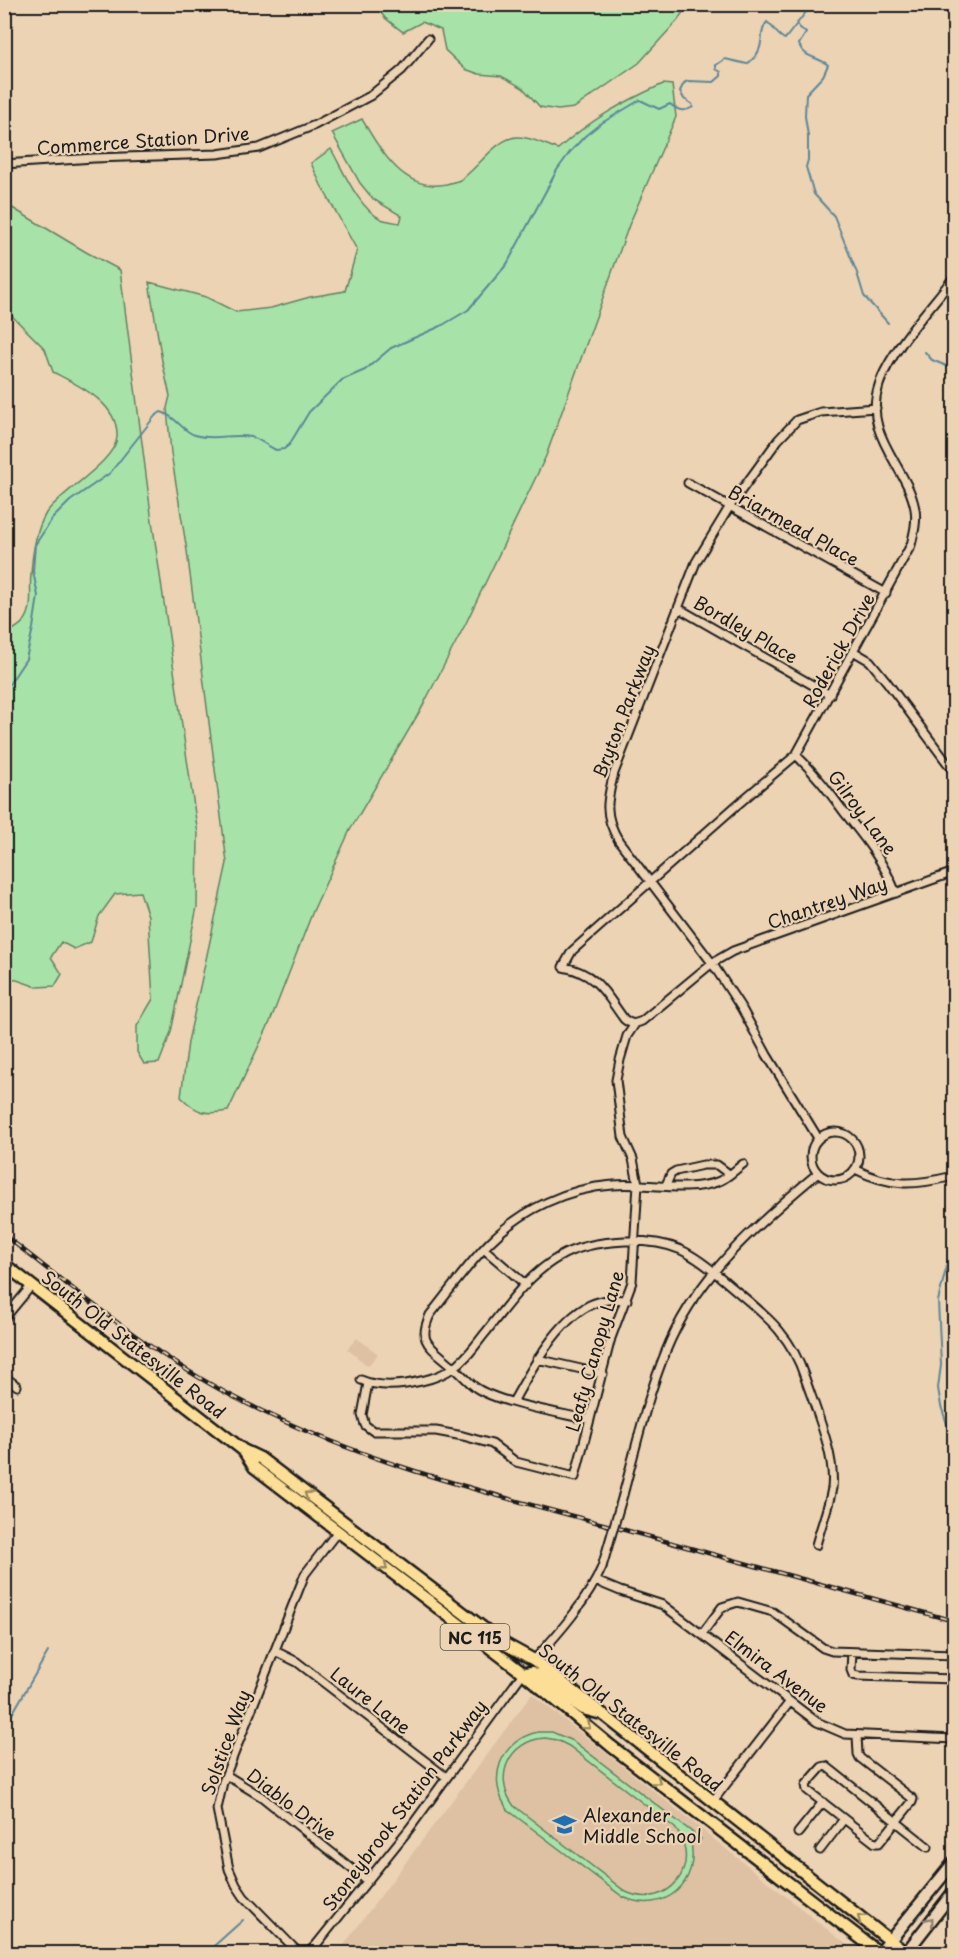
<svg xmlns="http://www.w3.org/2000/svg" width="959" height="1958" viewBox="0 0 959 1958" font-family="'Playpen Sans',sans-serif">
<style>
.built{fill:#dec1a3}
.green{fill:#a7e3a9;stroke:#628062;stroke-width:1.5;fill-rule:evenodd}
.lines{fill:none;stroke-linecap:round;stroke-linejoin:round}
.stream{stroke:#5c8797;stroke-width:2}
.street-casing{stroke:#1c1c1c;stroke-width:11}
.secondary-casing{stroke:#1c1c1c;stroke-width:15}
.primary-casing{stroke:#1c1c1c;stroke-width:15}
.street{stroke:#ecd3b4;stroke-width:7}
.secondary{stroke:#ecd3b4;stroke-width:10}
.primary{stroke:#fcde96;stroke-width:10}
.rail-casing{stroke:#1c1c1c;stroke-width:4.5}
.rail{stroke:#ecd3b4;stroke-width:2;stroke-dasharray:7;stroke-linecap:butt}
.street-bridge-casing{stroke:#1c1c1c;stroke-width:11;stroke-linecap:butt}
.street-bridge{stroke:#ecd3b4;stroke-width:7}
.oneway{stroke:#97875f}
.oneway2{stroke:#8e8170}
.labels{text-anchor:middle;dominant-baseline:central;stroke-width:4.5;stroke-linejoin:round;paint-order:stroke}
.shield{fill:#ecd3b4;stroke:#5a534a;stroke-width:1.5}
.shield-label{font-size:16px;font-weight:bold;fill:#1c1c1c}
.street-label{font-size:18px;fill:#1c1c1c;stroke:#ecd3b4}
.poi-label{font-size:18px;fill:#1c1c1c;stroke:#ecd3b4;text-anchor:start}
</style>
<rect width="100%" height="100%" fill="#ecd3b4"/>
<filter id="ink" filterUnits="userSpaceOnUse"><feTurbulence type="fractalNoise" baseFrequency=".0167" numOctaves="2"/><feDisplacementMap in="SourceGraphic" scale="12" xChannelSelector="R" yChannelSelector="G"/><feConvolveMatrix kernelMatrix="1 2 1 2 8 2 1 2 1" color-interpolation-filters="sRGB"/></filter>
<g filter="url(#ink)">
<path class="built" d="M 357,1338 L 378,1354 L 368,1366 L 347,1349 Z
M 532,1694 L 857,1953 L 337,1954 Z"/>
<path class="green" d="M 375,5 L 687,5 L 678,20 L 639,63 L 574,108 L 558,110 L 540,107 L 523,88 L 501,76 L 479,74 L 465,69 L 445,50 L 441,30 L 422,22 L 403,32 L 385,18 Z
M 663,84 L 672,85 L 676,117 L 629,225 L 546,456 L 466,623 L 420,711 L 350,830 L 313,911 L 270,1022 L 228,1111 C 205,1115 197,1113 181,1097 L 188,1042 L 227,863 L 187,551 L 171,453 L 167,408 L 170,396 L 162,361 L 149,282 L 206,297 L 236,312 L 271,308 L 310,297 L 345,291 L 357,250 L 321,185 L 311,163 L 331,149 C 343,170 359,209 381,219 C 387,221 394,222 400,223 L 402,216 L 373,199 L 360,183 L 332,133 L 362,119 C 380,150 404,193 446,184 C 450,183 456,182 460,180 C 476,171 496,137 518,137 C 532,137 545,145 558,149 C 590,120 623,102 663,84 Z
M 4,203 L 86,252 L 120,270 L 151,514 L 198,834 L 197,907 L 171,1032 L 159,1063 L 144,1064 L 137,1052 L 137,1026 L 153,999 L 148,916 L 140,892 L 115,894 L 99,916 L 91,942 L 74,949 L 61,942 L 51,957 L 62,974 L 55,986 L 37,987 L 5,976 L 5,630 L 11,631 C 16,628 22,624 25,620 C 34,607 29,589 31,575 C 32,556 36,530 46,513 C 60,492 116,461 117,437 C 119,403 78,385 53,372 L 45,349 L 5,309 Z
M 538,1732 L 552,1732 L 573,1741 L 701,1839 L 697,1844 L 690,1839 C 702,1882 664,1916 623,1897 L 509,1811 C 485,1781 500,1740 538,1732 ZM 545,1738 L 557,1740 L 569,1746 L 675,1828 C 704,1865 668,1911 626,1892 L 514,1806 C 492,1778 509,1740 545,1738 Z"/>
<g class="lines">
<path class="stream" d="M 797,23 L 799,27 L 806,33 L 799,44 C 803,58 819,57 828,65 L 823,76 L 806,94 L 805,116 L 808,136 L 808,160 L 806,167 L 814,194 L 834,216 L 857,273 L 864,296 L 888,323
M 925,352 L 932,360 L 954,369
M 4,692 L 26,659 L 33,628 L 38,596 L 33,571 L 35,545 L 52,519 L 70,501 L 110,473 L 155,416 L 161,412 C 176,416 183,432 195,435 C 214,441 232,433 251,437 C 260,439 267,446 276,450 L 284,449 L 289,445 L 309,412 L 342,380 L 365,370 L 391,348 L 441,326 L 468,310 L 507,264 L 557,170 L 570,152 L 585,136 L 600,124 L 640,100 L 659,109 L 670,104 C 677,110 684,113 693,107 L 692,104 L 684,99 L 680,91 L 684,83 L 688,81 L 714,82 L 721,76 L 721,72 L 716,69 L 716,65 L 725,59 L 747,64 C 769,48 756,35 767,22 C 774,27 777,36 785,39 L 806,12 L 816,4
M 954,1237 L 938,1301 L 941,1365 L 938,1388 L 941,1406 L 954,1445
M 4,1728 L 48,1652
M 205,1954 L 243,1920"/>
<defs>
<path id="street" d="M 4,164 L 94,158 L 217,154 L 259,148 L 315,125 L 370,96 L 402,70 L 428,39
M 954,277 C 931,307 890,351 879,385 C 862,436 907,465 915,509 C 917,521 914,533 911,545 L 796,755 L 737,805 L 572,951 L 563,967 C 597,973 605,993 624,1019 C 631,1025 635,1024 642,1021 L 712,963 L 733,951 L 954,872
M 688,483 L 886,593
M 678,608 L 830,695
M 853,651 L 870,661 L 887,682 L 954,772
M 796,755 C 815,773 829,792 844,812 C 865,838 884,862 896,893
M811 1156a24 24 0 1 1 48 0a24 24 0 1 1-48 0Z
M 818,1138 L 767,1055 L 742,1009 L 712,963 L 619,841 C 603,815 607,800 614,773 L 696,562 L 730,506 L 778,440 L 797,420 L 821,412 L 876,408
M 855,1169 C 891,1188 916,1185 954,1176
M 666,1185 L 671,1174 L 676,1171 L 703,1165 L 717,1165 L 729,1174
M 484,1249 L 526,1285
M 4,1319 L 32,1285
M 537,1359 L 603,1374
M 4,1376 L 17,1386
M 361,1380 C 375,1386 391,1386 406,1384 C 423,1381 438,1378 453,1368 C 467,1359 476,1344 486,1332 C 507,1305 529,1274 559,1257 C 577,1246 604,1242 625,1241 C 672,1240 691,1251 726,1282 C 762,1313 790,1331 805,1378 C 815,1408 836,1456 832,1488 C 829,1506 821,1526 816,1545
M 368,1383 L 362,1415 L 365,1425 L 373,1431 L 436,1431 L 463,1436 L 492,1444 L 516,1462 L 575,1477 L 611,1338 L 632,1282 L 638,1184 L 633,1159 L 623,1137 L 616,1080 L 620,1060 L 627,1036 L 635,1024
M 513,1402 C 530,1371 557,1321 590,1305 C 602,1299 614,1299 627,1300
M 590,1420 C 561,1413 497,1403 475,1387 C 466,1380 458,1370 448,1362 C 428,1345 418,1341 430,1315 C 450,1290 469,1263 491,1241 C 523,1209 568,1188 613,1185 C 646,1182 686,1193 717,1182 C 727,1179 736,1169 743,1164
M 623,1495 C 636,1447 647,1397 666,1351 C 696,1276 758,1223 818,1173
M 596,1581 L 620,1591 L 663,1605 L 817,1722 L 845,1734 L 954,1739
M 702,1634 L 722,1607 L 738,1602 L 773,1612 L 823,1648 L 832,1651 L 954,1655
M 275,1651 L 297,1662 L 446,1777
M 852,1652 L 851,1670 L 853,1675 L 858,1676 L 954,1679
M 534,1660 C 558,1634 589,1599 602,1567
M 857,1735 L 858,1754 L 860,1758 L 913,1799 L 912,1802 L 879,1843 L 875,1843 L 807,1790 L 806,1785 L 822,1767 L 826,1766 L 928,1847
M 954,1739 L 954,1723
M 226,1775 L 262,1797 L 366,1880
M 713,1801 L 789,1703
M 798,1833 L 823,1802
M 820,1850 L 844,1819
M 300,1954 L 244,1897 L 236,1885 L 229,1869 L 217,1809 L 223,1782 L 299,1589 L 305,1574 L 338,1531
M 307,1954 L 316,1945 L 410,1828 L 523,1673"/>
<path id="secondary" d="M 879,1954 L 954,1862
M 905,1954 L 954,1891"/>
<path id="primary" d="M 4,1264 L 243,1450 L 260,1458 L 503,1643 L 534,1660 L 907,1954
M 243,1450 L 254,1467 L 523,1673 L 611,1746 L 881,1954
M 524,1673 L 532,1672 L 537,1675 L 583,1709 L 598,1713"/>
</defs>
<use href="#street" class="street-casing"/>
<use href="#secondary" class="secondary-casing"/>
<use href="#primary" class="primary-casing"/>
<use href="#street" class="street"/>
<use href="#secondary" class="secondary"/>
<use href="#primary" class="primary"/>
<defs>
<path id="rail" d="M 4,1235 C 78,1292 151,1354 234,1397 C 350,1458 477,1491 603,1524 C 720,1556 837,1589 954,1621"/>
</defs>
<use href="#rail" class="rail-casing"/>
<use href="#rail" class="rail"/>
<defs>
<path id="street-bridge" d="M 602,1567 L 623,1495"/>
</defs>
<use href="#street-bridge" class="street-bridge-casing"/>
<use href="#street-bridge" class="street-bridge"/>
</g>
<defs><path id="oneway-chevron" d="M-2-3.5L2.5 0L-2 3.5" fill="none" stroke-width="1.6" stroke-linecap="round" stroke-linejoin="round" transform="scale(1.5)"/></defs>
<g class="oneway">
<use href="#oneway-chevron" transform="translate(308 1495) rotate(-143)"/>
<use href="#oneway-chevron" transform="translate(384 1567) rotate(38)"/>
<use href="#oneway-chevron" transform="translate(587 1726) rotate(40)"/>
<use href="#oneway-chevron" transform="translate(657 1781) rotate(37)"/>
<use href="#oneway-chevron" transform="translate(861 1918) rotate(-142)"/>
</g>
<use class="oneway2" href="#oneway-chevron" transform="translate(930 1921) rotate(-51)"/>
</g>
<defs>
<symbol id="school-bare" viewBox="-9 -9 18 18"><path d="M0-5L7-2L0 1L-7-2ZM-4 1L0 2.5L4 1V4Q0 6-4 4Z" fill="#1f6fb2" stroke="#ecd3b4" stroke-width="2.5" paint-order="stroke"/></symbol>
</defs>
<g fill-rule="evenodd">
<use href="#school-bare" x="548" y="1808" width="33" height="33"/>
</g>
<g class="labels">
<rect class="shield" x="440.5" y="1624" width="69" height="26" rx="4.5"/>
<g class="shield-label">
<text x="475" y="1637">NC 115</text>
</g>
<g class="street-label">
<text transform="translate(143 140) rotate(-4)">Commerce Station Drive</text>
<text transform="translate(794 525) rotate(29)">Briarmead Place</text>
<text transform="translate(746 629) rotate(30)">Bordley Place</text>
<text transform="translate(838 650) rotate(-61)">Roderick Drive</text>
<text transform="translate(623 711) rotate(-69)">Bryton Parkway</text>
<text transform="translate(863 812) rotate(53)">Gilroy Lane</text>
<text transform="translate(827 902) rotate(-19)">Chantrey Way</text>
<text transform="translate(134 1344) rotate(38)">South Old Statesville Road</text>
<text transform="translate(594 1351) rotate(-74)">Leafy Canopy Lane</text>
<text transform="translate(777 1671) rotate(37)">Elmira Avenue</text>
<text transform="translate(371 1700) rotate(38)">Laure Lane</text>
<text transform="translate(631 1717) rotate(38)">South Old Statesville Road</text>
<text transform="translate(225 1742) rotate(-70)">Solstice Way</text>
<text transform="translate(292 1804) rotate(37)">Diablo Drive</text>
<text transform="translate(404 1805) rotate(-53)">Stoneybrook Station Parkway</text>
</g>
<g class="poi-label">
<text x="583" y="1814">Alexander<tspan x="583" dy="21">Middle School</tspan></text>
</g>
</g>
<rect width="959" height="1958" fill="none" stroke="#ecd3b4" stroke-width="24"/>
<rect x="12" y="12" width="935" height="1934" fill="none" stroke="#1c1c1c" stroke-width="2" filter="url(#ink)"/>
</svg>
